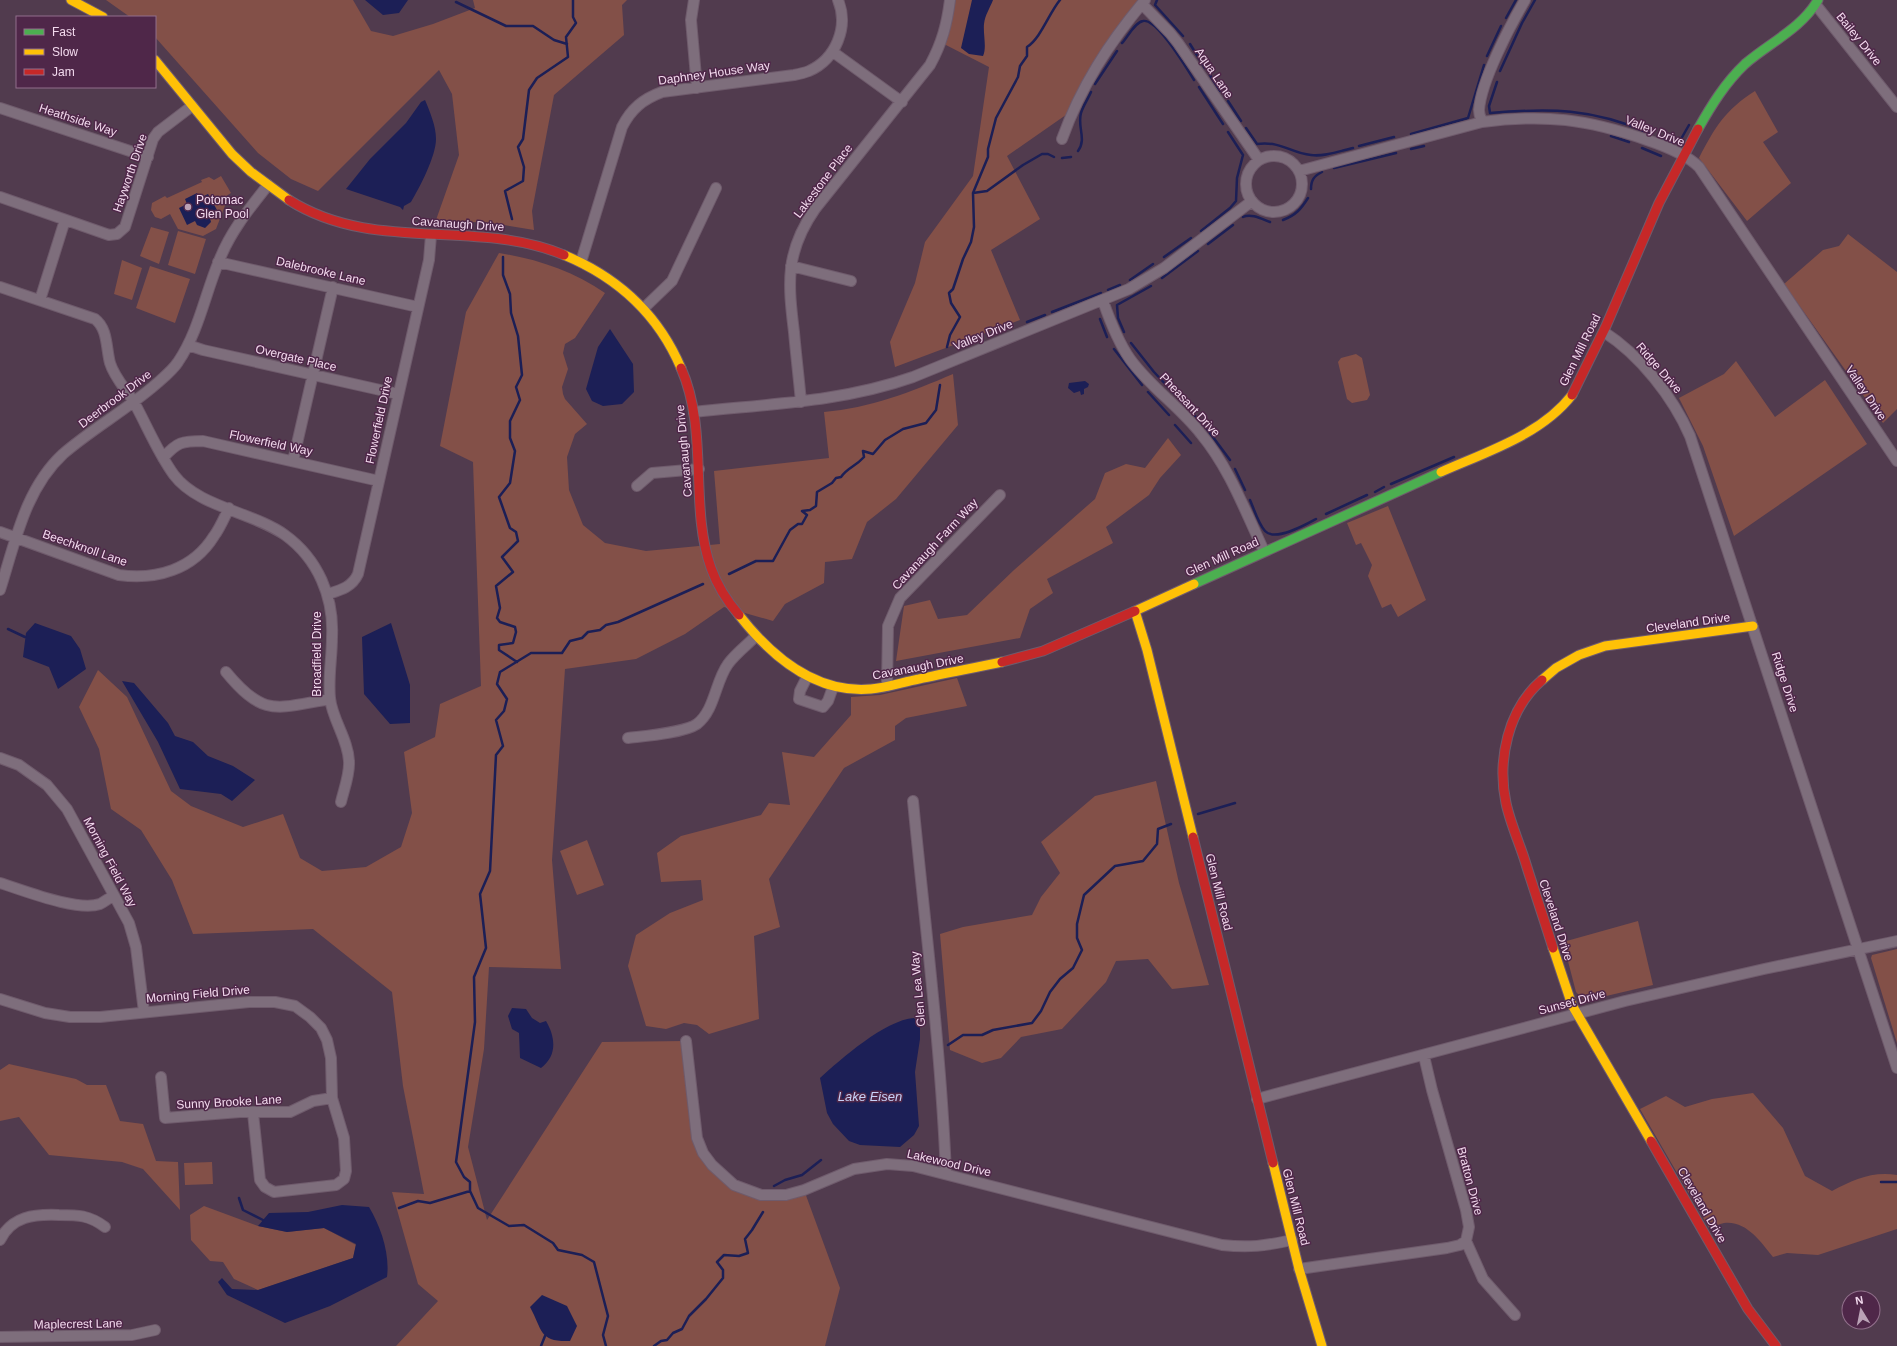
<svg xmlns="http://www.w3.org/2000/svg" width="1897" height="1346" viewBox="0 0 1897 1346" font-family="Helvetica,sans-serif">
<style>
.green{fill:#835048}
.water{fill:#1c1f56}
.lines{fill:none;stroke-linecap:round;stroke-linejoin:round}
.stream{stroke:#1c1f56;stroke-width:2.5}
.street-casing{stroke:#6f5b6c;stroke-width:12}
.fast-casing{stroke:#6f5b6c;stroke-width:11}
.slow-casing{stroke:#6f5b6c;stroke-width:11}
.jam-casing{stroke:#6f5b6c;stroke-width:11}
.street{stroke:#7e6e7c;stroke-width:10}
.fast{stroke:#4caf50;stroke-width:9}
.slow{stroke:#ffc107;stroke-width:9}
.jam{stroke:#c62828;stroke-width:9}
.poi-dot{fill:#baa2b6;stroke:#4f2749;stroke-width:1.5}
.labels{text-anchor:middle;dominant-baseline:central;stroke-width:3;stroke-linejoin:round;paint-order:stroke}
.street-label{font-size:12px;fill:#f3daee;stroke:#4f2749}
.poi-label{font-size:12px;fill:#f3daee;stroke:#4f2749;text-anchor:start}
.water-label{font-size:13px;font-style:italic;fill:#c7d2f8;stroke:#4f2749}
</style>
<rect width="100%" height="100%" fill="#513b4e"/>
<path class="green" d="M 106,0 L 353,0 L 371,31 L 393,36 L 433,24 L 475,8 L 473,0 L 627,0 L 622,5 L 624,35 L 554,95 L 532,211 L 534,230 L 491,223 L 436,220 L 459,155 L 452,94 L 439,70 L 318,191 L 291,179 L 258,153 L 155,37 L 155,17 L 130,17 Z
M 950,0 L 1145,0 L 1073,110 L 1007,156 L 1040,219 L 991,250 L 1020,320 L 895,367 L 890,342 L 915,283 L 925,242 L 973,176 L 989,67 L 942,43 Z
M 1755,91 L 1778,132 L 1763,142 L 1791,183 L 1747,221 L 1699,158 C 1715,127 1725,110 1755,91 Z
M 221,176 L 231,193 L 223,198 L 226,203 L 216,229 L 203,236 L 178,229 L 170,214 L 161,219 L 155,217 L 151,210 L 152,203 L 165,196 L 167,198 L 202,182 L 201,180 L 209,177 L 214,180 Z
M 151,227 L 169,232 L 159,264 L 140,256 Z
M 178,231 L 206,239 L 195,274 L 168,265 Z
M 1848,234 L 1897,272 L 1897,409 L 1883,423 L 1784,284 L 1823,250 L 1839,246 Z
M 499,253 C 537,259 573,271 605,293 L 575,338 L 565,344 L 563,353 L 568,369 L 562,387 L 563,394 L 565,399 L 587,424 L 575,434 L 567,457 L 569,490 L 583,525 L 605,543 L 646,551 L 720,544 L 714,471 L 829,458 L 824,412 C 870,408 911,392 953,374 L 958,425 L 896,499 L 867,522 L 852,559 L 825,562 L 824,583 L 785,604 L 773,621 L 724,607 L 685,634 L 636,659 L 565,669 L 552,860 L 561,969 L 489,967 L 484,1049 L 468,1147 L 487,1220 L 602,1042 L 686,1041 L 703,1153 L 747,1191 L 804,1190 L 840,1288 L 825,1346 L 396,1346 L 438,1301 L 418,1284 L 392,1192 L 424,1194 L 403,1086 L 392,992 L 313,929 L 193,934 L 172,880 L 141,830 L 111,809 L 99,749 L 79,707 L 98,670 L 127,697 L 171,791 L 191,806 L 243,827 L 283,814 L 300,858 L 322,871 L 366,867 L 401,847 L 412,813 L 404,752 L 435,737 L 440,704 L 481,686 L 473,462 L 440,446 L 466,312 Z
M 122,260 L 142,268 L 132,300 L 114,294 Z
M 150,266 L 190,279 L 175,323 L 136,308 Z
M 1356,354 L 1362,358 L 1370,395 L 1367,400 L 1352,403 L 1347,399 L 1338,362 L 1341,358 Z
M 1736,361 L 1775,417 L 1825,380 L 1867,444 L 1734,536 L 1703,446 L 1679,398 L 1724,374 Z
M 1168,438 L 1181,455 L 1160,478 L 1149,495 L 1106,527 L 1113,543 L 1047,579 L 1053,593 L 1030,609 L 1020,638 L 896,661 L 904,606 L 930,600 L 938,619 L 967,615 L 1014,570 L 1095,499 L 1105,473 L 1126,464 L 1145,468 Z
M 1388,506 L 1426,600 L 1398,617 L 1391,604 L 1382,608 L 1368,576 L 1372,565 L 1361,543 L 1356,545 L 1347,523 Z
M 957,678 L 967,706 L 906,718 L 895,726 L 895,740 L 844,768 L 769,879 L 780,927 L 754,936 L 759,1019 L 709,1034 L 697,1025 L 684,1023 L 666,1029 L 646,1026 L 628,966 L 636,935 L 670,913 L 703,900 L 701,880 L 661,882 L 657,853 L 681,836 L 761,815 L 769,803 L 790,805 L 782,752 L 814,757 L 851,715 L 851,697 L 880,695 Z
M 1156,781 L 1179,883 L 1209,985 L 1172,989 L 1148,959 L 1116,961 L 1106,982 L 1062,1029 L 1021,1037 L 1001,1058 L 982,1063 L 950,1050 L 940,934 L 963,927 L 1032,915 L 1041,897 L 1060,873 L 1041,842 L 1095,796 Z
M 587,840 L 604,885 L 577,895 L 560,851 Z
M 1638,921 L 1653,985 L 1585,1001 L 1576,992 L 1563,942 Z
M 1897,949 L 1897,1043 L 1871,958 L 1872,955 Z
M 9,1064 L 76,1079 L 87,1085 L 106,1085 L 120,1121 L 143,1124 L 156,1161 L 178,1162 L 180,1210 L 143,1169 L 122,1162 L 49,1155 L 19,1117 L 0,1121 L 0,1070 Z
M 1753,1093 L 1783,1128 L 1805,1176 L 1832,1191 C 1853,1180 1872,1171 1897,1175 L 1897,1229 L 1818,1255 L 1787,1253 L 1773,1257 C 1761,1242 1746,1220 1724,1223 C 1719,1224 1714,1227 1709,1228 L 1640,1109 L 1666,1096 L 1685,1107 L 1712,1099 Z
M 212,1162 L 213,1184 L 185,1185 L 184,1163 Z
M 204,1206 L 258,1226 L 287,1232 L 324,1228 L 356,1245 L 353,1258 L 258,1290 L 234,1279 L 223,1262 L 210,1261 L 191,1240 L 190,1215 Z"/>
<path class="water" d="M 365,0 L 408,0 L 399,13 L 383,15 Z
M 972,0 L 993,0 C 990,8 985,15 984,24 C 983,34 987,48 983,56 L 969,54 L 961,48 Z
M 425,100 C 430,112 436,126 436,139 C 436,156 420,187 411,202 L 404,206 L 403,210 L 400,207 L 346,189 L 370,159 L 406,123 L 421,102 Z
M 197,193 L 200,198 L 208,194 L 217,210 L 209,214 L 211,222 L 205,228 L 197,225 L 195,221 L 187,225 L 179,208 L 187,204 L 185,199 Z
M 610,329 L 633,364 L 634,392 L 622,404 L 603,406 L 592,401 L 586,389 L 598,347 Z
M 1085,381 L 1089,384 L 1088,387 L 1084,389 L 1084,394 L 1081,395 L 1080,391 L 1074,393 L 1068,388 L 1069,383 Z
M 35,623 L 71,636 L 80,649 L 86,669 L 58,689 L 49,667 L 23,657 L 26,633 Z
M 391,623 L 410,685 L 410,723 L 390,724 L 364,694 L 362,637 Z
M 122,681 L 134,683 L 168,723 L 175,736 L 193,742 L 208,756 L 233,766 L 255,780 L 232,801 L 221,794 L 180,789 L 158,742 Z
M 512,1008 L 526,1009 L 532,1018 L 540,1023 L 546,1021 C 556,1038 557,1056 541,1068 L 520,1058 L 519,1033 L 512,1029 L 508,1016 Z
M 914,1018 L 920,1025 L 920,1039 L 915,1072 L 919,1126 L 914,1135 L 900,1147 L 860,1145 L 849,1141 L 833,1124 L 827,1113 L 820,1078 C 841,1059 885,1020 914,1018 Z
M 342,1205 L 369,1207 C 381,1227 390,1254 387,1277 L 330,1306 L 285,1323 L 227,1295 L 218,1282 L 222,1278 L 232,1289 L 258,1290 L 353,1258 L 356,1244 L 324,1228 L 287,1232 L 258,1226 L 269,1213 L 308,1212 Z
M 542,1295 L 567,1306 L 577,1326 L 570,1341 C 539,1342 543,1331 530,1307 Z"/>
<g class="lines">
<path class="stream" d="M 1157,0 L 1155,5 L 1183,36
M 456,2 L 506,26 L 533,26 L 554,40 L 567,44
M 1506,18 L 1516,0
M 1122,43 C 1127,38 1135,22 1143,21 C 1157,18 1187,69 1194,80
M 1190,44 L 1205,68
M 1487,56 L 1501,26
M 1500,71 L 1522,23 L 1535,0
M 1210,75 L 1220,91
M 1497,82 L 1489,106 L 1490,113 C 1550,108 1592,108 1649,133
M 1095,84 L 1117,51
M 1199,87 L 1223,124
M 1228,101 L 1241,121
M 1246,128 L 1257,144 C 1282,141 1290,153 1311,155 C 1325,157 1339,151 1353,148
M 1411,134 L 1468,118 L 1484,65
M 1611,136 L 1629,142
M 1658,136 L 1673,143 L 1681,139 L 1689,125
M 1359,146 L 1394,137
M 1642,148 L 1661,156
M 1411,149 L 1424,146
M 1078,151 C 1087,139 1077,127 1081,113 C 1083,106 1088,99 1091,92
M 1062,158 L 1071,157
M 1334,168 L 1396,153
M 1311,189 C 1311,180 1314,176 1322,172
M 973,193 L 987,191 L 1023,165 L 1042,154 L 1048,154 L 1054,157
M 1243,217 C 1251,213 1262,219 1270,222
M 512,219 L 505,191 L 523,181 L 524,167 L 518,147 L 523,139 L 529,90 L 537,78 L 568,57 L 566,37 L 576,23 L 573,17 L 573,0
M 1283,220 C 1296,215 1301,209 1308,198
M 1201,231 L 1230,208 L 1236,201 L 1237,178 L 1243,155 L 1228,132
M 1208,244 L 1233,225
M 503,257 L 503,275 L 510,294 L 511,313 L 518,336 L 522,375 L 516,387 L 520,400 L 510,421 L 510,438 L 515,451 L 510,483 L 499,497 L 510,528 L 516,532 L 518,541 L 502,557 L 513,572 L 496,586 L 500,608 L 497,618 L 500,622 L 515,627 L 516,632 L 513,643 L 499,645 L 499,650 L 517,662
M 1164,257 L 1191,238
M 1162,278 L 1198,251
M 1130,280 L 1153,264
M 1108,290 L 1120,285
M 1052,312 L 1101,293
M 1100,319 L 1107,337
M 1027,322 L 1045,315
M 1124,332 L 1118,318 L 1117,305 L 1151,286
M 1131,343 L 1154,372 L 1185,405
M 947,347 L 950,335 L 960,317 L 951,303 L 949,293 L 953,289 L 963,259 L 971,242 L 974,227 L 973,193 L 988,157 L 988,149 L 996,118 L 1018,77 L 1020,66 L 1027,56 L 1027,47 C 1041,38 1049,13 1060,0
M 1114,349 L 1142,385
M 1148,392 L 1169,415
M 1193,414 L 1204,425 L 1230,460
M 1175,425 L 1191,443
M 1235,469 L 1245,490
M 1391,484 L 1454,457
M 1375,492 L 1384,487
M 1250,500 C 1254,509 1258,523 1265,531 C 1275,542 1305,525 1316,519
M 1326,514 L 1367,495
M 729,574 L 756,561 L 773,561 L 790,530 L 798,524 L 802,524 L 807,515 L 802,511 L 810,510 L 816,506 L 817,492 L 832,483 L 836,478 L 841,477 C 848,467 855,467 864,457 L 863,451 L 873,454 L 885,440 L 903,429 L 926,423 L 936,410 L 940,385
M 8,629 L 25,637
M 1198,814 L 1235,803
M 948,1045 L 963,1035 L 982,1035 L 993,1030 L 1032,1023 L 1041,1011 L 1050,992 L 1060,979 L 1073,968 L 1082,950 L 1077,938 L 1077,924 L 1084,895 L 1115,866 L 1143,861 L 1157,844 L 1158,829 L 1171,824
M 1881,1182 L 1897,1182
M 774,1186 L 785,1180 L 802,1175 L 821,1160
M 239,1198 L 243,1210 L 263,1220
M 399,1208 L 418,1201 L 430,1203 L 470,1191
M 541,1346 L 545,1336
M 606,1346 L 603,1335 L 608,1316 L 594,1262 L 582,1255 L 558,1250 L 553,1243 L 524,1225 L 509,1226 L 478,1208 L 470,1191 L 470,1182 L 464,1177 L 456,1162 L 475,1022 L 474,977 L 486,948 L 480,894 L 490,871 L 496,755 L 503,746 L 496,720 L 504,711 L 507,699 L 497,684 L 500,672 L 531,653 L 562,653 L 570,641 L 582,638 L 588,632 L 600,630 L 606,625 L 618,622 L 703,584
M 654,1346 L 661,1341 L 667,1340 L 673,1333 L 682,1329 L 689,1316 L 706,1299 L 723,1278 L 723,1270 L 717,1262 L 724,1255 L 739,1256 L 748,1253 L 745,1239 L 752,1230 L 763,1212"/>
<defs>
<path id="street" d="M 694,0 L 691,20 L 697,88
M 1142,4 L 1170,33 L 1178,43 L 1259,160
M 1816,5 L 1897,107
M 833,52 L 902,102
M 0,108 L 148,157
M 1482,122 C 1481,119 1479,115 1479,110 C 1481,81 1510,26 1525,0
M 1062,139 C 1081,86 1109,43 1145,0
M1246 184a28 28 0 1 1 56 0a28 28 0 1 1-56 0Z
M 1299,171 L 1482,122 C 1545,114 1587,119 1647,140 C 1665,146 1686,154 1699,167 L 1897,461
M 0,197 L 109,235 L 117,234 L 125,227 L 153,139 L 158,132 L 192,106
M 218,262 L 418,307
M 581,262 L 622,127 C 631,109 643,99 662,92 L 794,75 C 799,74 804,73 809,71 C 836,59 849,27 838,0
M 791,266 L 851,281
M 0,287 L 95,319 C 108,329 106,348 110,363 C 115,379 127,390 135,404 C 148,428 158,453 174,475 C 198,507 253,512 285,535 C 318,559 334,597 332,637 C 332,658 328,677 330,698 C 332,719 348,739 349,761 C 350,774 344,789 341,802
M 40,300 L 65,220
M 1103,301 C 1110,321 1118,342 1130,359 C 1150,387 1180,407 1201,434 C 1230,469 1245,511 1264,551
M 644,308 L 672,281 L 716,188
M 1604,332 C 1640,355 1673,397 1690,436 L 1897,1068
M 188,345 L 203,350 L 398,394
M 801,402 C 799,379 796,355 794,332 C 788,283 785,252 815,209 L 930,65 C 942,43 947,24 950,0
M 694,412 C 768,404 842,402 913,377 L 1129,289 L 1164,268 L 1252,201
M 163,458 C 177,442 182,441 203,441 L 379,481
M 293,461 L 333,287
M 637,486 L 652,473 L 699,469
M 0,532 L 119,575 C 156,580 193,570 214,536 C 220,528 224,518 229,508
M 0,590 C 15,543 25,489 63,454 C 92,429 126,410 155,385 C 163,378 173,370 178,362 C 199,331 205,294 219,261 C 230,232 249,209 268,185
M 328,594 C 341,590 352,587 358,574 L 429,260 L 431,235
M 226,672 C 264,718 276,708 330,699
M 807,677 L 800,691 L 799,699 L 823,707 L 828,701 L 833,687
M 887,686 L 888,626 L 900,598 L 1000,495
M 628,738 C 644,736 684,733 697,724 C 715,710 715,682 728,664 C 735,654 747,645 756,636
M 0,758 L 19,765 L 47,785 L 67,809 L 129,923 L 136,947 L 144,1012
M 913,801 C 925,925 941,1050 946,1174
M 0,883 C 23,890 77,912 100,904 C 104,902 109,898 113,896
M 0,999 L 45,1013 L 70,1017 L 100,1017 L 249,1002 L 275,1002 L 295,1006 L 310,1017 L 321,1028 L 327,1040 L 331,1058 L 332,1098 L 344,1138 L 346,1171 L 344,1179 L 336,1185 L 274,1192 L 265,1187 L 260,1180 L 253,1113
M 686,1041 L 697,1138 L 703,1153 L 712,1165 L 734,1185 L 761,1195 L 786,1195 L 804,1190 L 854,1169 L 887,1164 L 913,1166 L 1222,1245 C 1249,1248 1265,1246 1292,1240
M 161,1077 L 165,1118 L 240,1112 L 290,1112 L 313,1101 L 332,1098
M 1257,1099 L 1625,1001 L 1764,969 L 1897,941
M 0,1240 C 12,1216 34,1214 59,1215 C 78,1215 89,1215 105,1227
M 1466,1241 L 1483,1279 L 1515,1315
M 1299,1269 L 1447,1248 L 1460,1245 L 1466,1241 L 1469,1227 L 1466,1210 L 1432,1090 L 1424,1056
M 0,1337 L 132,1335 L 155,1330"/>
<path id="fast" d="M 1698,129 C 1711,106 1725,83 1745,64 C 1769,43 1801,29 1818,0
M 1194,584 L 1441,472"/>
<path id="slow" d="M 71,0 L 103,17
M 155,60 L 232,154 L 251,172 L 289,200
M 564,255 C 617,277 658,314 681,368
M 1441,472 C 1486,452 1541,435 1572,395
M 739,615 C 771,656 815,694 871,689 C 887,688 903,682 919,679 C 946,673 974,668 1002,662
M 1542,680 L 1556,668 L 1579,655 L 1605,646 L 1753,626
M 1193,837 L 1147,650 L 1135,611 L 1194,584
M 1553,948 L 1572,1005 L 1651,1141
M 1273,1163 L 1299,1269 L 1322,1346"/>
<path id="jam" d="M 289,200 C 374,254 476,218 564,255
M 681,368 C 709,431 689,506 711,568 C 717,585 727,601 739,615
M 1572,395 L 1606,326 L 1659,203 L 1698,129
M 1002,662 L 1043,651 L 1135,611
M 1542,680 C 1508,709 1497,760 1506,803 C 1510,822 1519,842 1525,861 C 1534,890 1544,919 1553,948
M 1193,837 L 1273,1163
M 1651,1141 L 1748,1309 L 1776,1346"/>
</defs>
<use href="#street" class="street-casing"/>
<use href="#fast" class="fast-casing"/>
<use href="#slow" class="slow-casing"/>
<use href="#jam" class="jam-casing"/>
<use href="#street" class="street"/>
<use href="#fast" class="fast"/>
<use href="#slow" class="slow"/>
<use href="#jam" class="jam"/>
</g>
<circle class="poi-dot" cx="188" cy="207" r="4"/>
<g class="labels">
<g class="street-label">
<text transform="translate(1859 39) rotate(51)">Bailey Drive</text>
<text transform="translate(714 73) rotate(-8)">Daphney House Way</text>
<text transform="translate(1214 73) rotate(56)">Aqua Lane</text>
<text transform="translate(78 120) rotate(18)">Heathside Way</text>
<text transform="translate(1655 131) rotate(22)">Valley Drive</text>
<text transform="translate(130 173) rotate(-71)">Hayworth Drive</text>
<text transform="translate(823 181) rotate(-53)">Lakestone Place</text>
<text transform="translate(458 224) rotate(4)">Cavanaugh Drive</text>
<text transform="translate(321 271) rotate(13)">Dalebrooke Lane</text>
<text transform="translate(983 335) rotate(-22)">Valley Drive</text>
<text transform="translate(1580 350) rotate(-64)">Glen Mill Road</text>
<text transform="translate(296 358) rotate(13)">Overgate Place</text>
<text transform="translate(1659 368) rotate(49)">Ridge Drive</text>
<text transform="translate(1866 393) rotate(56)">Valley Drive</text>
<text transform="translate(115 399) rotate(-37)">Deerbrook Drive</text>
<text transform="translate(1190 405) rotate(47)">Pheasant Drive</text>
<text transform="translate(379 420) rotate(-78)">Flowerfield Drive</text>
<text transform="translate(271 443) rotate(12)">Flowerfield Way</text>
<text transform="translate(684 451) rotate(-95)">Cavanaugh Drive</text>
<text transform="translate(935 544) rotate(-47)">Cavanaugh Farm Way</text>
<text transform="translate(85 548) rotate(19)">Beechknoll Lane</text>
<text transform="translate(1222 557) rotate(-24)">Glen Mill Road</text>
<text transform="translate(1688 623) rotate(-8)">Cleveland Drive</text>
<text transform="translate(317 654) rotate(-90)">Broadfield Drive</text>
<text transform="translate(918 667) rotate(-11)">Cavanaugh Drive</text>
<text transform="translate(1785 682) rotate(72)">Ridge Drive</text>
<text transform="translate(110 862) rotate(62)">Morning Field Way</text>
<text transform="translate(1219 892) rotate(76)">Glen Mill Road</text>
<text transform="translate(1556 920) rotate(72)">Cleveland Drive</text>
<text transform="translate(918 989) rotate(-95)">Glen Lea Way</text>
<text transform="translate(198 994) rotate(-5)">Morning Field Drive</text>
<text transform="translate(1572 1002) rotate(-15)">Sunset Drive</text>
<text transform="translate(229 1102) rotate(-3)">Sunny Brooke Lane</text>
<text transform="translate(949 1163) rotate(13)">Lakewood Drive</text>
<text transform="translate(1470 1181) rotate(75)">Bratton Drive</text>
<text transform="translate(1702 1205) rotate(60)">Cleveland Drive</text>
<text transform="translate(1296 1207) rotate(76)">Glen Mill Road</text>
<text transform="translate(78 1324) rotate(-1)">Maplecrest Lane</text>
</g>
<g class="poi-label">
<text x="196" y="200">Potomac<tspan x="196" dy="14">Glen Pool</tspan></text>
</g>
<g class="water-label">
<text x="870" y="1096">Lake Eisen</text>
</g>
</g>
<rect x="16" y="16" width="140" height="72" fill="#4f2749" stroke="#916f8b"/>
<rect x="24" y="29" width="20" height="6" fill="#4caf50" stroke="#916f8b"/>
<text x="52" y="36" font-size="12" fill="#f3daee">Fast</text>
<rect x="24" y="49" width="20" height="6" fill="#ffc107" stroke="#916f8b"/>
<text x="52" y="56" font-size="12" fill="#f3daee">Slow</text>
<rect x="24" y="69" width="20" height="6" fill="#c62828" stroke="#916f8b"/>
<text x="52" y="76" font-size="12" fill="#f3daee">Jam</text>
<g transform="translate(1861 1310) rotate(350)"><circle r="19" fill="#4f2749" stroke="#916f8b"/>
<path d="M0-3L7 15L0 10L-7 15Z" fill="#baa2b6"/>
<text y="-6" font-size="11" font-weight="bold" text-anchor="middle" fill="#f3daee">N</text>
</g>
</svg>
